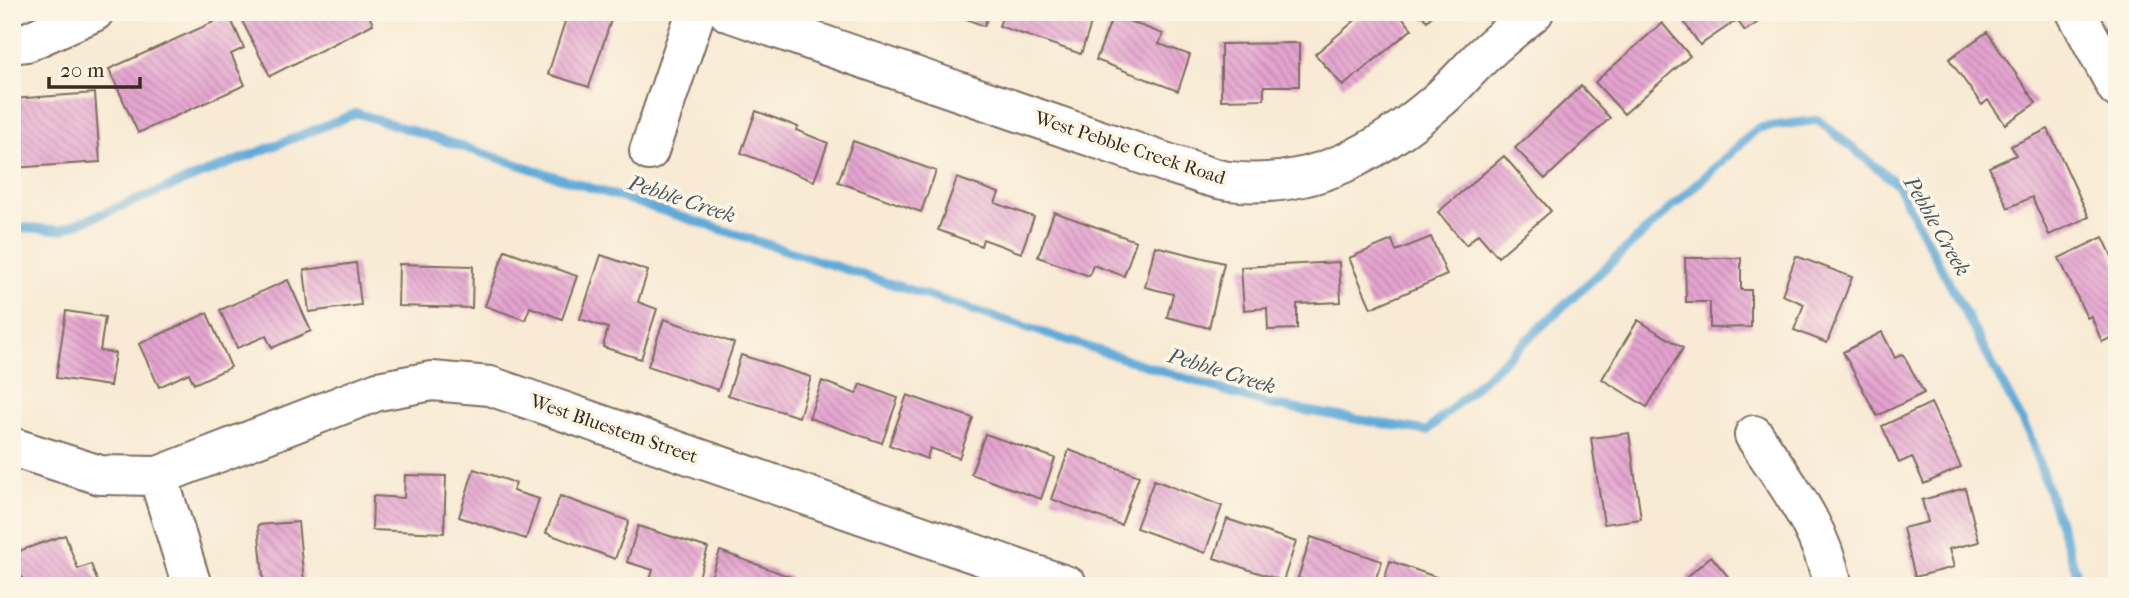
<svg xmlns="http://www.w3.org/2000/svg" width="2129" height="598" viewBox="0 0 2129 598" font-family="'IM FELL French Canon',serif">
<style>
.lines{fill:none;stroke-linecap:round;stroke-linejoin:round}
.stream{stroke:#60aad8;stroke-width:9}
.building{fill:url(#building-back-hatch)}
.minor-casing{stroke:#7d6d5e;stroke-width:42}
.minor{stroke:#fff;stroke-width:38}
.labels{text-anchor:middle;dominant-baseline:central;stroke-width:7;stroke-linejoin:round;paint-order:stroke}
.street-label{font-size:19px;fill:#3b2a1e;stroke:#fcf5e5}
.water-label{font-size:21px;font-style:italic;fill:#48575f;stroke:#fcf5e5}
</style>
<defs>
<pattern id="building-back-hatch" width="6" height="6" patternUnits="userSpaceOnUse" patternTransform="scale(1.75)"><rect width="6" height="6" fill="#e4a3d0"/><path d="M-1 5l2 2M0 0l6 6M5-1l2 2" fill="none" stroke="#ba85a8"/></pattern>
</defs>
<rect width="100%" height="100%" fill="#fcf5e5"/>
<filter id="ink" filterUnits="userSpaceOnUse"><feTurbulence type="fractalNoise" baseFrequency=".0143" numOctaves="2"/><feDisplacementMap in="SourceGraphic" scale="14" xChannelSelector="R" yChannelSelector="G"/><feConvolveMatrix kernelMatrix="1 2 1 2 8 2 1 2 1" color-interpolation-filters="sRGB"/></filter>
<filter id="wash" filterUnits="userSpaceOnUse"><feTurbulence type="fractalNoise" baseFrequency=".00686" numOctaves="4" result="noise"/><feDisplacementMap in="SourceGraphic" scale="28" xChannelSelector="R" yChannelSelector="G"/><feGaussianBlur stdDeviation="1.57" result="paint"/><feColorMatrix in="noise" values="0 0 0 0 0 0 0 0 0 0 0 0 0 0 0 0 0 1.4 0 .05"/><feComposite in="paint" operator="in"/></filter>
<g filter="url(#wash)">
<rect width="100%" height="100%" fill="#f8ead4"/>
<g class="lines">
<path class="stream" d="M 12,227 L 61,230 L 357,113 L 1266,404 L 1427,431 L 1758,128 L 1818,120 L 1897,184 L 2029,434 L 2081,586"/>
</g>
<g id="blocks">
<path class="building" d="M 240,12 L 367,12 L 373,24 L 270,76 L 238,13 Z
M 568,12 L 598,12 L 612,17 L 589,87 L 548,74 Z
M 949,12 L 990,12 L 984,26 Z
M 1004,12 L 1078,12 L 1093,18 L 1081,54 L 999,26 Z
M 1365,12 L 1398,12 L 1412,29 L 1343,86 L 1315,54 Z
M 1419,12 L 1436,12 L 1427,21 Z
M 1677,12 L 1759,12 L 1763,19 L 1745,31 L 1737,20 L 1700,45 Z
M 229,15 L 244,48 L 231,54 L 245,85 L 138,133 L 109,69 Z
M 1113,15 L 1163,34 L 1159,44 L 1190,55 L 1178,91 L 1096,60 Z
M 1662,23 L 1690,56 L 1624,114 L 1595,82 Z
M 1987,32 L 2036,103 L 2005,124 L 1988,100 L 1982,105 L 1949,59 Z
M 1299,43 L 1299,86 L 1264,86 L 1264,99 L 1221,100 L 1221,44 Z
M 1581,86 L 1610,118 L 1545,179 L 1515,148 Z
M 95,93 L 100,162 L 12,168 L 12,99 Z
M 756,111 L 798,127 L 796,130 L 828,143 L 814,181 L 741,153 Z
M 2048,129 L 2089,217 L 2049,235 L 2032,197 L 2008,208 L 1989,167 L 2016,155 L 2011,146 Z
M 853,141 L 936,171 L 921,212 L 838,182 Z
M 1504,156 L 1551,211 L 1498,257 L 1478,234 L 1466,245 L 1438,212 Z
M 957,178 L 999,193 L 995,203 L 1034,217 L 1021,253 L 983,239 L 981,246 L 938,230 Z
M 1054,212 L 1136,241 L 1124,276 L 1093,265 L 1089,276 L 1038,257 Z
M 1431,237 L 1447,275 L 1371,308 L 1349,258 L 1392,240 L 1396,251 Z
M 2103,237 L 2117,267 L 2117,335 L 2102,342 L 2091,316 L 2087,318 L 2059,258 Z
M 1155,246 L 1224,263 L 1209,328 L 1167,317 L 1173,294 L 1145,287 Z
M 505,250 L 577,276 L 562,319 L 530,307 L 525,320 L 485,306 Z
M 601,255 L 648,271 L 638,302 L 657,309 L 641,359 L 603,347 L 608,328 L 580,319 Z
M 1796,256 L 1852,277 L 1827,343 L 1794,330 L 1804,304 L 1782,295 Z
M 1685,258 L 1741,258 L 1741,290 L 1751,290 L 1751,327 L 1710,328 L 1710,302 L 1686,302 Z
M 1339,262 L 1341,302 L 1297,304 L 1297,329 L 1268,330 L 1267,308 L 1244,310 L 1241,267 Z
M 356,263 L 361,305 L 309,312 L 304,270 Z
M 399,264 L 473,266 L 472,308 L 398,306 Z
M 288,280 L 311,331 L 272,348 L 266,336 L 237,348 L 220,310 Z
M 66,311 L 105,317 L 100,351 L 115,353 L 110,386 L 56,378 Z
M 207,313 L 231,367 L 194,384 L 189,373 L 159,387 L 139,344 Z
M 664,319 L 734,343 L 718,390 L 648,366 Z
M 1638,320 L 1683,348 L 1647,407 L 1602,379 Z
M 1882,332 L 1895,358 L 1903,354 L 1924,393 L 1877,416 L 1843,352 Z
M 741,355 L 811,377 L 799,417 L 728,395 Z
M 822,381 L 856,394 L 860,384 L 898,398 L 882,443 L 809,418 Z
M 907,395 L 973,418 L 959,458 L 930,448 L 927,459 L 889,445 Z
M 1931,403 L 1961,467 L 1924,484 L 1912,457 L 1899,463 L 1882,426 Z
M 1629,433 L 1641,519 L 1604,524 L 1591,438 Z
M 985,434 L 1055,458 L 1041,499 L 971,474 Z
M 1069,450 L 1139,476 L 1121,525 L 1051,499 Z
M 474,469 L 516,483 L 513,491 L 539,499 L 526,539 L 459,517 Z
M 405,475 L 446,476 L 444,533 L 372,530 L 373,496 L 404,498 Z
M 1154,480 L 1222,506 L 1205,553 L 1136,528 Z
M 1965,488 L 1979,542 L 1949,549 L 1954,567 L 1915,577 L 1903,528 L 1928,522 L 1922,500 Z
M 560,496 L 629,521 L 615,559 L 546,533 Z
M 1227,519 L 1296,542 L 1283,581 L 1214,558 Z
M 298,522 L 304,582 L 264,586 L 258,525 Z
M 638,526 L 708,548 L 696,586 L 648,586 L 653,570 L 627,562 Z
M 65,535 L 78,569 L 91,564 L 99,586 L 25,586 L 13,553 Z
M 1311,537 L 1382,561 L 1373,586 L 1320,586 L 1298,578 Z
M 720,551 L 791,577 L 788,586 L 708,586 Z
M 1711,556 L 1736,586 L 1693,586 L 1686,578 Z
M 1390,561 L 1459,585 L 1459,586 L 1382,586 Z"/>
</g>
</g>
<g filter="url(#ink)">
<use href="#blocks" fill-opacity="0" stroke="#7d6d5e" stroke-width="2"/>
<g class="lines">
<defs>
<path id="minor" d="M 728,12 L 1173,165 C 1191,170 1211,179 1229,181 C 1313,191 1380,151 1440,99 C 1458,83 1472,65 1489,50 C 1504,36 1519,25 1534,12
M 2076,12 L 2117,88
M 12,44 L 27,42 L 94,12
M 649,151 L 696,12
M 1754,435 C 1788,486 1820,525 1833,586
M 12,447 L 100,475 L 158,476 L 192,586
M 158,476 L 378,391 L 432,381 L 490,386 L 1068,586"/>
</defs>
<use href="#minor" class="minor-casing"/>
<use href="#minor" class="minor"/>
</g>
</g>
<g class="labels">
<g class="street-label">
<text transform="translate(1130 148) rotate(18)">West Pebble Creek Road</text>
<text transform="translate(614 429) rotate(19)">West Bluestem Street</text>
</g>
<g class="water-label">
<text transform="translate(682 199) rotate(18)">Pebble Creek</text>
<text transform="translate(1937 226) rotate(60)">Pebble Creek</text>
<text transform="translate(1222 371) rotate(17)">Pebble Creek</text>
</g>
</g>
<rect width="2129" height="598" fill="none" stroke="#fcf5e5" stroke-width="42"/>
<path d="M49 77v10h91v-10" fill="none" stroke="#3b2a1e" stroke-width="3.5"/>
<text x="60" y="77" font-size="21" fill="#3b2a1e" stroke="#fcf5e5" stroke-width="5" paint-order="stroke">20 m</text>
</svg>
